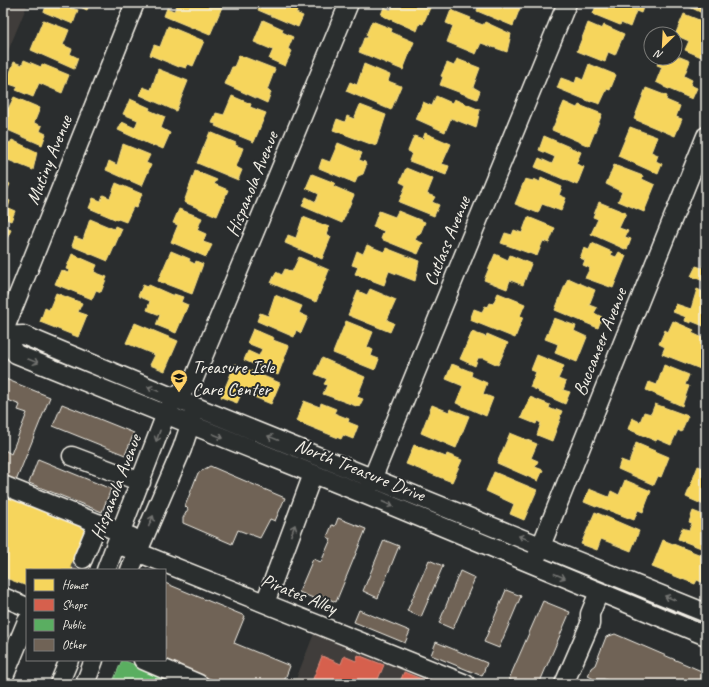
<svg xmlns="http://www.w3.org/2000/svg" width="709" height="687" viewBox="0 0 709 687" font-family="Caveat,sans-serif">
<style>
.built{fill:#3f3d3a}
.homes{fill:#f6d55c;stroke:#f5dd86}
.shops{fill:#d6604d;stroke:#df8c7c}
.public{fill:#5aae61;stroke:#88c28a}
.building{fill:#706356;stroke:#f4f1e8}
.lines{fill:none;stroke-linecap:round;stroke-linejoin:round}
.minor-tunnel{stroke:#484a4a;stroke-width:18;stroke-dasharray:18 9;stroke-linecap:butt}
.minor-casing{stroke:#f4f1e8;stroke-width:21}
.minor{stroke:#2a2d2e;stroke-width:18}
.oneway{stroke:#71726f}
.labels{text-anchor:middle;dominant-baseline:central;stroke-width:4;stroke-linejoin:round;paint-order:stroke}
.street-label{font-size:19px;fill:#f4f1e8;stroke:#2a2d2e}
.poi-label{font-size:19px;fill:#f4f1e8;stroke:#2a2d2e;text-anchor:start}
</style>
<rect width="100%" height="100%" fill="#2a2d2e"/>
<filter id="ink" filterUnits="userSpaceOnUse"><feTurbulence type="fractalNoise" baseFrequency=".025" numOctaves="2"/><feDisplacementMap in="SourceGraphic" scale="8" xChannelSelector="R" yChannelSelector="G"/><feConvolveMatrix kernelMatrix="1 2 1 2 8 2 1 2 1" color-interpolation-filters="sRGB"/></filter>
<g filter="url(#ink)">
<path class="built" d="M 3,3 L 28,3 L 3,63 Z
M 315,631 L 449,684 L 294,684 Z"/>
<path class="homes" d="M 47,3 L 90,3 L 87,10 L 71,3 L 69,7 L 78,10 L 73,24 L 44,12 Z
M 178,3 L 212,3 L 222,7 L 210,35 L 164,16 L 167,8 L 174,11 Z
M 261,3 L 290,3 L 290,4 L 298,8 L 296,13 L 303,16 L 298,27 L 258,10 Z
M 394,3 L 432,3 L 423,24 L 420,23 L 417,31 L 381,15 L 384,7 L 391,10 Z
M 479,3 L 515,3 L 514,6 L 520,8 L 513,26 L 477,11 Z
M 597,3 L 604,6 L 605,3 L 645,3 L 641,13 L 636,11 L 630,27 L 621,23 L 620,25 L 593,14 Z
M 689,3 L 706,3 L 706,15 L 688,6 Z
M 451,10 L 471,18 L 470,20 L 483,25 L 485,22 L 511,34 L 507,52 L 481,43 L 476,54 L 447,42 L 453,26 L 446,23 Z
M 684,14 L 704,22 L 702,25 L 706,26 L 706,59 L 685,50 L 689,41 L 675,35 Z
M 43,20 L 69,30 L 63,45 L 72,49 L 70,54 L 78,58 L 74,69 L 31,50 Z
M 263,20 L 283,29 L 282,32 L 293,37 L 288,49 L 292,51 L 285,66 L 269,59 L 273,50 L 254,42 Z
M 372,21 L 392,29 L 391,32 L 414,42 L 403,70 L 359,52 L 364,38 L 367,38 L 368,36 L 366,35 Z
M 588,23 L 602,29 L 604,25 L 624,34 L 615,55 L 608,52 L 605,62 L 577,51 Z
M 168,26 L 204,41 L 193,66 L 188,64 L 186,68 L 179,66 L 179,67 L 150,55 L 154,45 L 160,47 Z
M 239,55 L 275,69 L 267,90 L 271,92 L 267,103 L 225,84 L 232,67 L 234,67 Z
M 675,55 L 690,61 L 684,76 L 692,80 L 690,85 L 697,88 L 692,99 L 664,87 L 664,86 L 656,82 L 662,67 L 657,65 L 660,58 L 675,58 Z
M 457,59 L 480,68 L 473,87 L 480,91 L 477,99 L 440,85 L 443,77 L 441,76 L 447,63 L 454,66 Z
M 24,60 L 41,67 L 42,64 L 69,75 L 62,93 L 39,83 L 33,97 L 16,90 L 18,87 L 6,83 L 14,62 L 22,65 Z
M 364,64 L 390,75 L 388,81 L 401,86 L 391,110 L 346,91 L 350,82 L 357,85 Z
M 589,64 L 616,75 L 610,90 L 607,89 L 600,104 L 591,101 L 591,102 L 557,88 L 561,78 L 575,83 L 577,77 L 583,80 Z
M 158,69 L 188,81 L 176,111 L 140,95 L 143,87 L 151,90 Z
M 646,88 L 667,96 L 666,100 L 680,106 L 676,117 L 682,119 L 675,136 L 634,119 Z
M 232,96 L 251,104 L 250,107 L 266,113 L 254,142 L 215,126 L 216,124 L 212,123 L 216,113 L 224,115 Z
M 436,96 L 452,103 L 454,99 L 480,110 L 476,128 L 451,118 L 445,132 L 416,119 L 423,102 L 432,106 Z
M 14,97 L 40,108 L 34,123 L 42,126 L 40,131 L 46,134 L 42,145 L 3,128 L 3,109 L 4,107 L 8,109 Z
M 130,99 L 150,108 L 149,110 L 165,117 L 161,128 L 170,133 L 163,149 L 154,145 L 153,146 L 118,130 L 122,122 L 135,128 L 138,120 L 123,114 Z
M 564,102 L 577,108 L 579,105 L 602,114 L 589,146 L 552,130 Z
M 360,105 L 386,115 L 376,146 L 333,130 L 337,119 L 345,122 L 347,116 L 354,119 Z
M 630,127 L 657,137 L 651,152 L 658,155 L 656,161 L 662,164 L 658,174 L 618,156 Z
M 210,132 L 236,143 L 235,145 L 243,148 L 236,167 L 242,170 L 238,180 L 197,163 Z
M 425,133 L 451,144 L 442,164 L 449,166 L 446,175 L 409,161 L 412,153 L 408,151 L 414,136 L 423,139 Z
M 544,136 L 581,152 L 576,164 L 584,167 L 577,185 L 535,167 L 539,158 L 552,164 L 555,157 L 539,150 Z
M 3,140 L 10,143 L 12,140 L 37,152 L 33,170 L 8,160 L 3,171 Z
M 338,143 L 362,153 L 359,160 L 365,162 L 366,166 L 363,174 L 358,176 L 355,183 L 319,168 L 322,159 L 330,162 Z
M 123,144 L 150,155 L 146,163 L 151,165 L 142,186 L 106,170 L 109,161 L 117,165 Z
M 614,165 L 643,176 L 642,179 L 655,185 L 644,212 L 618,201 L 622,192 L 606,184 Z
M 406,168 L 433,179 L 427,194 L 435,197 L 432,202 L 439,205 L 434,216 L 399,202 L 406,185 L 400,182 Z
M 195,171 L 217,180 L 214,184 L 228,190 L 217,216 L 184,202 Z
M 312,174 L 335,183 L 333,186 L 354,195 L 342,223 L 302,206 L 306,197 L 316,202 L 319,194 L 306,188 Z
M 541,178 L 562,187 L 559,195 L 566,198 L 561,211 L 542,204 L 538,213 L 515,204 L 525,179 L 533,181 L 534,179 L 540,182 Z
M 3,181 L 10,184 L 4,198 L 10,201 L 8,208 L 15,211 L 11,221 L 3,218 Z
M 116,183 L 142,194 L 136,208 L 133,207 L 126,222 L 118,219 L 117,220 L 89,208 L 93,198 L 101,201 L 103,195 L 110,198 Z
M 599,202 L 626,213 L 619,228 L 628,231 L 625,237 L 631,239 L 627,250 L 591,234 L 598,219 L 593,217 Z
M 179,209 L 202,218 L 197,230 L 206,234 L 203,242 L 212,245 L 206,257 L 171,242 L 178,225 L 173,223 Z
M 379,211 L 395,217 L 398,211 L 425,222 L 420,234 L 418,234 L 415,240 L 423,243 L 418,254 L 381,239 L 384,231 L 373,227 Z
M 303,217 L 329,227 L 326,235 L 331,237 L 322,259 L 285,243 L 288,235 L 296,238 Z
M 528,217 L 555,228 L 549,243 L 543,241 L 537,256 L 501,243 L 505,233 L 512,235 L 514,230 L 522,233 Z
M 90,219 L 114,229 L 115,226 L 122,229 L 108,261 L 72,246 L 75,237 L 83,240 Z
M 3,226 L 11,230 L 3,247 Z
M 592,243 L 612,252 L 611,255 L 616,257 L 619,252 L 626,256 L 613,288 L 585,278 L 590,268 L 583,265 L 585,260 L 580,258 L 584,248 L 589,250 Z
M 367,245 L 384,252 L 386,248 L 419,261 L 415,281 L 389,271 L 384,285 L 355,274 L 358,267 L 352,265 L 357,251 L 363,254 Z
M 171,251 L 190,259 L 189,261 L 195,264 L 196,261 L 203,264 L 192,294 L 158,281 Z
M 72,254 L 97,265 L 94,272 L 107,277 L 101,292 L 96,290 L 92,299 L 55,284 L 61,270 L 68,273 L 69,270 L 66,269 Z
M 495,254 L 508,260 L 510,255 L 531,264 L 523,285 L 510,280 L 507,289 L 484,280 Z
M 299,257 L 329,270 L 316,302 L 271,283 L 276,272 L 282,275 L 285,269 L 292,272 Z
M 704,262 L 706,263 L 706,282 L 691,276 L 696,266 L 702,268 Z
M 568,278 L 595,290 L 589,305 L 597,308 L 594,313 L 602,317 L 598,328 L 555,310 Z
M 143,285 L 148,287 L 149,285 L 174,296 L 174,294 L 183,297 L 181,302 L 188,305 L 176,333 L 156,325 L 160,315 L 147,310 L 150,301 L 138,296 Z
M 370,289 L 396,300 L 387,320 L 394,323 L 390,332 L 348,315 L 358,291 L 367,295 Z
M 697,289 L 706,293 L 706,327 L 691,321 L 691,323 L 685,321 L 686,317 L 673,312 L 676,304 L 691,309 Z
M 56,293 L 82,303 L 78,312 L 87,315 L 78,337 L 40,322 L 45,308 L 49,310 Z
M 498,293 L 525,304 L 520,316 L 523,317 L 515,338 L 470,320 L 474,309 L 482,312 L 485,306 L 488,307 L 490,303 L 493,304 Z
M 275,295 L 302,306 L 299,313 L 308,317 L 301,333 L 296,330 L 294,337 L 257,321 L 260,313 L 268,316 Z
M 554,318 L 576,326 L 574,331 L 587,337 L 577,362 L 555,353 L 558,344 L 545,339 Z
M 346,321 L 373,332 L 367,347 L 373,350 L 371,356 L 379,359 L 375,370 L 333,353 Z
M 673,321 L 694,330 L 692,333 L 705,339 L 706,336 L 706,363 L 703,370 L 662,354 L 665,347 L 659,344 L 665,330 L 668,332 Z
M 135,323 L 178,341 L 165,371 L 150,365 L 155,355 L 126,343 Z
M 253,329 L 274,338 L 273,340 L 289,346 L 278,375 L 244,360 L 248,351 L 259,356 L 262,349 L 247,343 Z
M 472,332 L 486,337 L 487,334 L 508,343 L 498,365 L 483,358 L 478,358 L 475,366 L 460,359 Z
M 537,355 L 564,366 L 558,379 L 566,382 L 563,390 L 570,392 L 565,404 L 538,392 L 539,391 L 530,387 L 536,372 L 531,370 Z
M 322,358 L 365,377 L 357,397 L 363,399 L 359,407 L 323,394 L 327,385 L 324,384 L 327,379 L 315,374 Z
M 235,364 L 280,383 L 271,404 L 242,392 L 237,403 L 221,397 Z
M 452,364 L 472,372 L 471,376 L 487,383 L 483,394 L 493,398 L 486,416 L 456,403 L 463,386 L 446,379 Z
M 664,365 L 689,375 L 685,385 L 689,386 L 682,406 L 646,390 L 649,382 L 657,385 Z
M 530,397 L 550,405 L 549,408 L 556,411 L 557,409 L 562,411 L 560,416 L 561,417 L 552,441 L 537,435 L 541,423 L 537,421 L 536,424 L 521,418 Z
M 304,401 L 320,407 L 321,403 L 336,409 L 334,413 L 349,419 L 348,422 L 358,426 L 353,439 L 343,435 L 341,439 L 296,421 Z
M 655,404 L 688,416 L 681,432 L 678,430 L 671,445 L 657,439 L 656,441 L 628,429 L 632,418 L 640,422 L 644,412 L 651,414 Z
M 432,405 L 449,412 L 450,409 L 469,416 L 456,448 L 421,433 Z
M 510,433 L 537,444 L 531,458 L 538,461 L 535,467 L 543,470 L 538,481 L 497,463 Z
M 636,443 L 669,457 L 661,477 L 658,476 L 654,485 L 618,469 L 621,460 L 629,463 Z
M 414,445 L 446,457 L 447,454 L 462,460 L 452,482 L 406,464 Z
M 698,466 L 706,469 L 706,506 L 686,497 Z
M 494,472 L 537,490 L 524,520 L 510,514 L 514,504 L 486,491 Z
M 625,480 L 651,491 L 643,512 L 638,510 L 634,520 L 597,506 L 596,507 L 584,502 L 589,489 L 609,497 L 611,491 L 619,495 Z
M 3,494 L 89,529 L 72,570 L 27,570 L 27,586 L 3,577 Z
M 693,511 L 706,516 L 706,550 L 678,539 L 682,528 L 689,530 L 692,523 L 689,522 Z
M 595,512 L 639,531 L 631,551 L 601,539 L 597,550 L 581,544 Z
M 663,540 L 706,557 L 702,566 L 706,568 L 706,584 L 697,580 L 695,584 L 652,567 Z"/>
<path class="shops" d="M 358,655 L 384,665 L 376,684 L 311,684 L 322,656 L 341,664 L 344,656 L 356,661 Z
M 404,672 L 434,684 L 399,684 Z"/>
<path class="public" d="M 122,660 L 123,660 L 181,684 L 112,684 Z"/>
<path class="building" d="M 3,378 L 50,397 L 16,481 L 3,473 L 3,449 L 11,454 L 27,413 L 18,410 L 20,405 L 3,398 Z
M 62,404 L 134,433 L 125,455 L 53,426 Z
M 38,459 L 111,489 L 102,512 L 29,483 Z
M 210,466 L 285,498 L 275,521 L 270,519 L 260,538 L 238,530 L 232,544 L 183,523 L 183,518 L 188,509 L 185,506 L 198,473 Z
M 338,518 L 366,529 L 336,602 L 322,596 L 320,601 L 299,592 L 313,559 L 321,562 L 331,539 L 327,537 L 332,525 L 335,526 Z
M 384,540 L 399,546 L 378,598 L 363,591 Z
M 77,557 L 92,563 L 89,570 L 72,570 Z
M 429,560 L 443,566 L 421,617 L 407,611 Z
M 460,571 L 475,578 L 453,629 L 439,623 Z
M 165,583 L 245,616 L 234,643 L 290,666 L 283,684 L 223,684 L 164,660 L 165,660 Z
M 506,590 L 521,596 L 499,648 L 484,642 Z
M 543,601 L 570,612 L 539,684 L 520,684 L 509,679 Z
M 359,610 L 410,631 L 405,643 L 354,622 Z
M 615,634 L 706,673 L 706,684 L 616,684 L 604,679 L 594,679 L 588,676 L 591,668 L 595,665 L 606,637 Z
M 436,642 L 487,663 L 482,676 L 431,655 Z"/>
<g class="lines">
<path class="minor-tunnel" d="M 79,570 L 83,559"/>
<defs>
<path id="minor" d="M 3,333 L 135,3
M 3,336 L 23,335 L 196,407 L 706,613
M 3,338 L 16,354 L 366,495 L 706,636
M 72,456 L 141,482
M 3,485 L 132,537
M 368,489 L 567,3
M 117,544 L 466,684
M 537,556 L 706,136
M 83,559 L 98,523
M 106,570 L 164,419 L 174,398 L 193,381 L 349,3
M 130,570 L 182,449 L 194,413
M 3,597 L 27,607
M 265,603 L 313,474
M 143,660 L 199,684
M 3,679 L 27,621
M 59,684 L 69,660
M 85,684 L 94,660
M 564,684 L 590,624 L 590,614 L 599,592"/>
</defs>
<use href="#minor" class="minor-casing"/>
<use href="#minor" class="minor"/>
</g>
<defs><path id="oneway-shaft" d="M-6 0H5M1.5-3L5.5 0L1.5 3" fill="none" stroke-width="1.6" stroke-linecap="round" stroke-linejoin="round"/></defs>
<g class="oneway">
<use href="#oneway-shaft" transform="translate(33 361) rotate(22)"/>
<use href="#oneway-shaft" transform="translate(153 389) rotate(-158)"/>
<use href="#oneway-shaft" transform="translate(158 436) rotate(110)"/>
<use href="#oneway-shaft" transform="translate(218 436) rotate(22)"/>
<use href="#oneway-shaft" transform="translate(273 438) rotate(-158)"/>
<use href="#oneway-shaft" transform="translate(388 504) rotate(23)"/>
<use href="#oneway-shaft" transform="translate(151 521) rotate(-67)"/>
<use href="#oneway-shaft" transform="translate(293 530) rotate(-69)"/>
<use href="#oneway-shaft" transform="translate(524 538) rotate(-158)"/>
<use href="#oneway-shaft" transform="translate(560 576) rotate(23)"/>
<use href="#oneway-shaft" transform="translate(670 598) rotate(-158)"/>
</g>
</g>
<defs>
<symbol id="school-pin" viewBox="-11 -11 22 30"><path d="M0 17L-7.5 6A9.5 9.5 0 1 1 7.5 6Z" fill="#ffd166" stroke="#2a2d2e"/><path d="M0-5L7-2L0 1L-7-2ZM-4 1L0 2.5L4 1V4Q0 6-4 4Z" fill="#111"/></symbol>
</defs>
<g fill-rule="evenodd">
<use href="#school-pin" x="169" y="368" width="20" height="27"/>
</g>
<g class="labels">
<g class="street-label">
<text transform="translate(49 160) rotate(-68)">Mutiny Avenue</text>
<text transform="translate(252 184) rotate(-68)">Hispanola Avenue</text>
<text transform="translate(447 241) rotate(-68)">Cutlass Avenue</text>
<text transform="translate(600 342) rotate(-68)">Buccaneer Avenue</text>
<text transform="translate(360 470) rotate(22)">North Treasure Drive</text>
<text transform="translate(116 487) rotate(-69)">Hispanola Avenue</text>
<text transform="translate(299 594) rotate(22)">Pirates Alley</text>
</g>
<g class="poi-label">
<text x="192" y="367">Treasure Isle<tspan x="192" dy="22">Care Center</tspan></text>
</g>
</g>
<rect width="709" height="687" fill="none" stroke="#2a2d2e" stroke-width="16"/>
<rect x="8" y="8" width="693" height="671" fill="none" stroke="#f4f1e8" stroke-width="1.5" filter="url(#ink)"/>
<rect x="26" y="569" width="140" height="92" fill="#2a2d2e" stroke="#7b7b78"/>
<rect x="34" y="579" width="20" height="12" fill="#f6d55c" stroke="#7b7b78"/>
<text x="62" y="589" font-size="12" fill="#f4f1e8">Homes</text>
<rect x="34" y="599" width="20" height="12" fill="#d6604d" stroke="#7b7b78"/>
<text x="62" y="609" font-size="12" fill="#f4f1e8">Shops</text>
<rect x="34" y="619" width="20" height="12" fill="#5aae61" stroke="#7b7b78"/>
<text x="62" y="629" font-size="12" fill="#f4f1e8">Public</text>
<rect x="34" y="639" width="20" height="12" fill="#706356" stroke="#7b7b78"/>
<text x="62" y="649" font-size="12" fill="#f4f1e8">Other</text>
<g transform="translate(663 46) rotate(204)"><circle r="19" fill="#2a2d2e" stroke="#7b7b78"/>
<path d="M0-3L7 15L0 10L-7 15Z" fill="#ffd166"/>
<text y="-6" font-size="11" font-weight="bold" text-anchor="middle" fill="#f4f1e8">N</text>
</g>
</svg>
